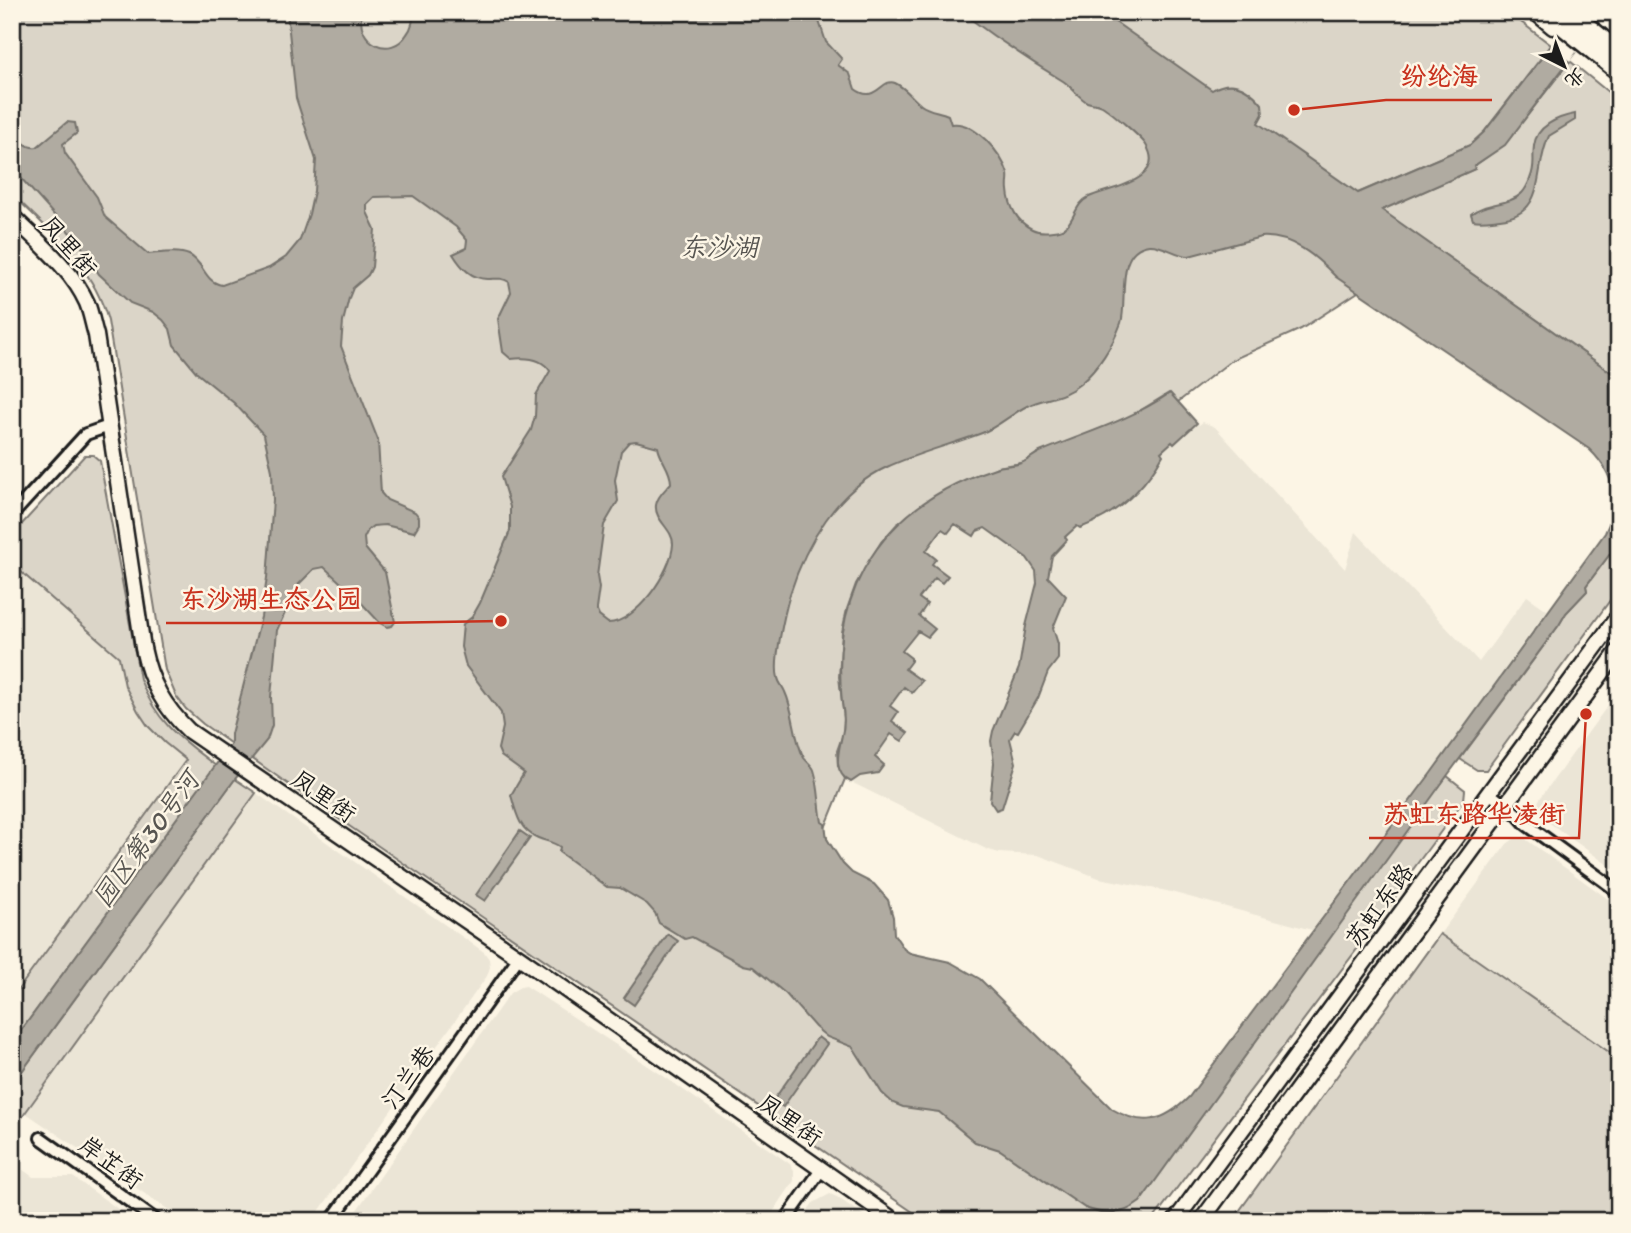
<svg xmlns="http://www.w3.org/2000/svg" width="1631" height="1233" viewBox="0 0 1631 1233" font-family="Itim,'LXGW WenKai TC',sans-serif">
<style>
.built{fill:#ebe5d6}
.green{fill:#dbd5c8;stroke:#7c7872;stroke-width:2}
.water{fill:#b0aba1;stroke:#75726c;stroke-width:2;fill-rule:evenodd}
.pier{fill:#fcf5e5}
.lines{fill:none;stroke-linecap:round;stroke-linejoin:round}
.minor-casing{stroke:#1c1c1c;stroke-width:16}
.major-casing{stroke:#1c1c1c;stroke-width:19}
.highway-casing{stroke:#1c1c1c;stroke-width:21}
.minor{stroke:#fcf5e5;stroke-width:10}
.major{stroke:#fcf5e5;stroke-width:14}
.highway{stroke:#fcf5e5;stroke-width:16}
.labels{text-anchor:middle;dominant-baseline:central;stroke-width:5;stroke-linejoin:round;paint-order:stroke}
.street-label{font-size:24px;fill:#1c1c1c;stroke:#fcf5e5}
.water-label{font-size:26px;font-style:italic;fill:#575551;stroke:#fcf5e5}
.leader{fill:none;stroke:#c8321e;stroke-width:2.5}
.callout-dot{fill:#c8321e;stroke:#fcf5e5;stroke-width:2.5}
.callout-label{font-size:26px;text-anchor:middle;font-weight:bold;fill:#c8321e;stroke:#fcf5e5;stroke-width:5;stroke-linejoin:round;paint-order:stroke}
</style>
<rect width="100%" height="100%" fill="#fcf5e5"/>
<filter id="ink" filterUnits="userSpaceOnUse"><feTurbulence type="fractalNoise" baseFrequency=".0143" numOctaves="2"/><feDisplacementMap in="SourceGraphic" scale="14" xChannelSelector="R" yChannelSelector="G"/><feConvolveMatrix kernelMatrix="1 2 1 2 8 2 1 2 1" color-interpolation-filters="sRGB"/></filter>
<g filter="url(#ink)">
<path class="built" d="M 1170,393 L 1199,425 L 1203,422 L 1215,427 L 1345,569 L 1356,532 L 1479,662 L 1527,596 L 1547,610 L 1431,773 L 1312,930 L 1167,891 L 1099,878 L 1038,855 L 999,853 L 986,849 L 845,779 L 881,542 Z
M 12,564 L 119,658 L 125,686 L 138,711 L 148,726 L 165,743 L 186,760 L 12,998 Z
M 1619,690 L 1619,873 L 1544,819 L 1537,806 L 1539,800 Z
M 256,793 L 484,952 L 489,959 L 490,967 L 487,976 L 312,1221 L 185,1221 L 26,1113 Z
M 1515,838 L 1524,838 L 1619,907 L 1619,1059 L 1440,934 L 1507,844 Z
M 526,986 L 662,1075 L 790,1164 L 794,1170 L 794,1181 L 767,1221 L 349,1221 L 510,993 L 520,987 Z
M 12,1162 L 33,1177 L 73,1177 L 135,1221 L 12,1221 Z
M 830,1194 L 837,1197 L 871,1221 L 800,1221 L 813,1203 Z"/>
<path class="green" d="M 12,12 L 1508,12 L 1551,45 L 1484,132 L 1470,145 L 1358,193 L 1358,292 L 1301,329 L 1232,360 L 1178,402 L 1169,393 L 1128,418 L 1039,453 L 1022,463 L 997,467 L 897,524 L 881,542 L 856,584 L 847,609 L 842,632 L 839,677 L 844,718 L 843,734 L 837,751 L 838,766 L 845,779 L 825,828 L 827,839 L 835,854 L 1085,1208 L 1100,1213 L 1114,1214 L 1447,776 L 1465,790 L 1464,800 L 1406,879 L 1391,904 L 1152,1221 L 926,1221 L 298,791 L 203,724 L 186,709 L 176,696 L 165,670 L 108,321 C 94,267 51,232 12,194 Z
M 1570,61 L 1619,101 L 1619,378 L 1381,210 L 1474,169 L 1474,166 L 1505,144 Z
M 85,455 L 93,455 L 100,461 L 140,679 C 156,722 180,739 216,766 L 12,1043 L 12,998 L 186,760 L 165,743 L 148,726 L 138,711 L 125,686 L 119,657 L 12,564 L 12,535 Z
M 1619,550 L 1619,588 L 1489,766 L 1486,770 L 1477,770 L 1460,759 L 1559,625 L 1566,613 L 1587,591 L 1586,586 L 1610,554 L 1614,556 Z
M 235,779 L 256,793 L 12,1131 L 12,1085 Z
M 1440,934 L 1619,1059 L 1619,1221 L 1232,1221 Z"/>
<path class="water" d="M 287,12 L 362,12 C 355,43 391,60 407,34 C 412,28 413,20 414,12 L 816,12 L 826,42 L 842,59 L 838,65 L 850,74 L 855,89 C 876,105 882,77 895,83 C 906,88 912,98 921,105 C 929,111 939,111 948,115 L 951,124 C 974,120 1002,154 1008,174 C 1009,179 1007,184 1008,190 C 1009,206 1017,222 1032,229 C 1038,232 1046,232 1053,231 C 1076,230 1071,205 1089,197 C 1108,188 1168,181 1146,145 C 1142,138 1109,110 1102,106 C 1097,103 1092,104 1087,102 C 1080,99 1071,86 1063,81 C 1028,60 994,37 961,12 L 1101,12 L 1212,90 C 1232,78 1249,88 1262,104 L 1263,114 L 1258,123 L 1358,193 L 1470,145 L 1484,132 L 1578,12 L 1606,12 L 1505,145 L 1474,166 L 1475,169 L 1382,210 L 1619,378 L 1619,550 L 1614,556 L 1610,554 L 1586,586 L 1587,591 L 1566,613 L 1559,625 L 1447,776 L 1140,1202 C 1122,1216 1106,1215 1085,1208 L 1000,1150 L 975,1142 L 939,1112 L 903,1107 L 893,1103 L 882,1093 L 853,1047 L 827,1037 L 815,1027 L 786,994 L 753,967 L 743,965 L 692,937 L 685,939 L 659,923 L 655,913 L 647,904 L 620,888 L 607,887 L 559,852 L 560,847 C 552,841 547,842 538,838 C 519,830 516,813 511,795 L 524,773 L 501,756 L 498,749 L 503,727 L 501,713 L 466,666 L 461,647 L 463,624 L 472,617 L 480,603 L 510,531 L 510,507 L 501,477 L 531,430 L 535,416 L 536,395 L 550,371 C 542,358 525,357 511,359 L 503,352 L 498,319 L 511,292 L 509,282 C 501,277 497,279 488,279 C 471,279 461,267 453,254 L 466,248 L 467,240 L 456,227 L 413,196 L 374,197 L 367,204 L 367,212 L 375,229 L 372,267 L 368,275 L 353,288 L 349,298 L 343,322 L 341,346 L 378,440 L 381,493 L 387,500 L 415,512 L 419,517 L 419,524 L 414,532 L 385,525 L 373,526 L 368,530 L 364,538 L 365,548 L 385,572 L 395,622 L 392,626 L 387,627 L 380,623 L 355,596 L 324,567 L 314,569 L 298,585 L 277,630 L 271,697 L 272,725 L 267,740 L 235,779 L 12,1085 L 12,1043 L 231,744 L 231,734 L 261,617 L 267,578 L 273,500 L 272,471 L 264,435 L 234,403 L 197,373 L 174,345 L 170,329 L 163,320 L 153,312 L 130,303 L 99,274 L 80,244 L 12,168 L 12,128 C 19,137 25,149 37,147 L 67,122 L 75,123 L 77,133 L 63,144 L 65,153 L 97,197 L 105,217 L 148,254 C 161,253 178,250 189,255 C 204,262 204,282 222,285 L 269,268 L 286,257 L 300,240 L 309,214 L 314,191 L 316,160 L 296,98 ZM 1261,237 C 1291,235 1316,256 1336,277 L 1589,449 C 1614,473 1621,501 1605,533 L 1431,773 L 1189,1097 C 1164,1122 1143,1127 1112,1109 L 980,979 L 950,962 L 910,953 L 904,949 L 894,934 L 893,917 L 888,900 L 874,884 L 852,873 L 843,864 L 827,839 L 825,824 L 822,822 C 819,806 819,785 814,770 C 812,765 807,762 804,758 C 794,740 794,711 785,692 C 783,687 779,683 778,678 C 773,662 785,611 790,594 C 806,543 837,490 887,467 C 917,453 950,445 982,433 C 998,427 1011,414 1027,406 C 1046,397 1062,399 1080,384 C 1098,369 1113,345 1121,323 C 1128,300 1114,250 1149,245 C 1163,244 1176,256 1189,256 ZM 636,441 L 658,447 C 660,460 671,469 671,483 C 666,489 657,496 656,505 C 654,520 673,529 673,544 C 672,571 636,623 608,623 L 599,616 L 596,609 L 599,588 L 597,576 L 604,525 L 618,501 L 615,480 L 621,451 L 629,442 Z
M 1575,114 L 1575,120 L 1549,136 C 1533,168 1548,214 1500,219 C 1491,220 1481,222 1473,220 L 1471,214 C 1485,202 1509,206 1522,193 C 1526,189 1528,184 1530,179 C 1536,165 1532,160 1534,146 C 1536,126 1558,117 1575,114 Z
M 1170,393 L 1197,423 L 1174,444 L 1172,442 L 1161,452 L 1163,455 C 1144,489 1116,515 1080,528 L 1077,526 L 1065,537 L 1067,540 L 1052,556 L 1048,577 L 1066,596 L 1053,628 L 1058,644 L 1058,659 L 1048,672 L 1038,698 L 1018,732 L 1015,731 L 1010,739 L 1016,763 L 1002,808 L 996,810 L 990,801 L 994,763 L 991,741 L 993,731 L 1019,668 L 1026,626 L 1037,583 L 1036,571 L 1027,558 L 985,528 L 977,531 L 974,536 L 955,524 L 948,533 L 942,529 L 926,551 L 936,559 L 932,564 L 948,576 L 942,583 L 935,578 L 919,598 L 927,604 L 919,616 L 935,629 L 928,637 L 918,631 L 902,651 L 911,658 L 911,661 L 905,669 L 922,681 L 912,693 L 904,687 L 890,706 L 898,712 L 892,721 L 908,733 L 902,741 L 891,734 L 875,757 L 884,765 L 878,773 L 860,776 L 851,782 C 831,772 839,751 842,735 C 845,725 844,713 842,703 C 837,655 841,612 864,569 C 892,518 940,486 995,468 C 1004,465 1013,466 1021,463 C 1028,461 1033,455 1040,452 C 1084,433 1129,421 1170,393 Z
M 520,831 L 530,838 L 485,901 L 476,895 Z
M 668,934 L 678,941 L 634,1005 L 624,998 Z
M 818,1037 L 827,1044 L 783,1107 L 773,1101 Z"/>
<path class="pier" d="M 1573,12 L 1606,12 L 1608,16 L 1579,54 L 1576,52 L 1570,61 L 1551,45 L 1558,37 L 1555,35 Z"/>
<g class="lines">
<defs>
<path id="minor" d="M 12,515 L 86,434 L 109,426
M 1489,793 L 1518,815 L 1526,824 L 1619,892
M 41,1138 L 157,1221
M 331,1221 L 519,957
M 785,1221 L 821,1170"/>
<path id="major" d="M 1535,12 L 1553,27
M 12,216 C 38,242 72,269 87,303 C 91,313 93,325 96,335 L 143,648 C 150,682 164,707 189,731 L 519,957 L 895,1221
M 1175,1221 L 1619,615
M 1201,1221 L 1619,650"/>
<path id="highway" d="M 1545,12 L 1619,72
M 1570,12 L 1619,52"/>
</defs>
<use href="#minor" class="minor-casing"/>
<use href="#major" class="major-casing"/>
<use href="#highway" class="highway-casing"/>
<use href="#minor" class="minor"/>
<use href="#major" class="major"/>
<use href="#highway" class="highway"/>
</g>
</g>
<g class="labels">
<g class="street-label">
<text transform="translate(69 246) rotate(49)">凤里街</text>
<text transform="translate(324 796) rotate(35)">凤里街</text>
<text transform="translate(1379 905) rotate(-54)">苏虹东路</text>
<text transform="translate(408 1077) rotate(-54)">汀兰巷</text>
<text transform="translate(790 1120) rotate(35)">凤里街</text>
<text transform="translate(111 1162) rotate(36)">岸芷街</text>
</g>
<g class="water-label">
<text x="719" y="247">东沙湖</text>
<text transform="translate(146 839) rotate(-54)">园区第30号河</text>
</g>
</g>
<path class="leader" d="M1294 110L1386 100H1492M501 621L376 623H166M1586 714L1579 838H1369"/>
<g class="callout-dot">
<circle cx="1294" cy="110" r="7"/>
<circle cx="501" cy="621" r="7"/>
<circle cx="1586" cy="714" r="7"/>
</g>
<g class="callout-label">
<text x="1439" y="85">纷纶海</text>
<text x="271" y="608">东沙湖生态公园</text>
<text x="1474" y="823">苏虹东路华凌街</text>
</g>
<rect width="1631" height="1233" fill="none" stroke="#fcf5e5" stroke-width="42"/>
<rect x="21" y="21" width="1589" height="1191" fill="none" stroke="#1c1c1c" stroke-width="2.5" filter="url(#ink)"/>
<g transform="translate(1564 66) rotate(138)" stroke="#fcf5e5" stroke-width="5" paint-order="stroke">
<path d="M0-5L12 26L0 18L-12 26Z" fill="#1c1c1c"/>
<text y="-10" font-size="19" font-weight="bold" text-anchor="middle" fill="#1c1c1c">北</text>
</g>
</svg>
